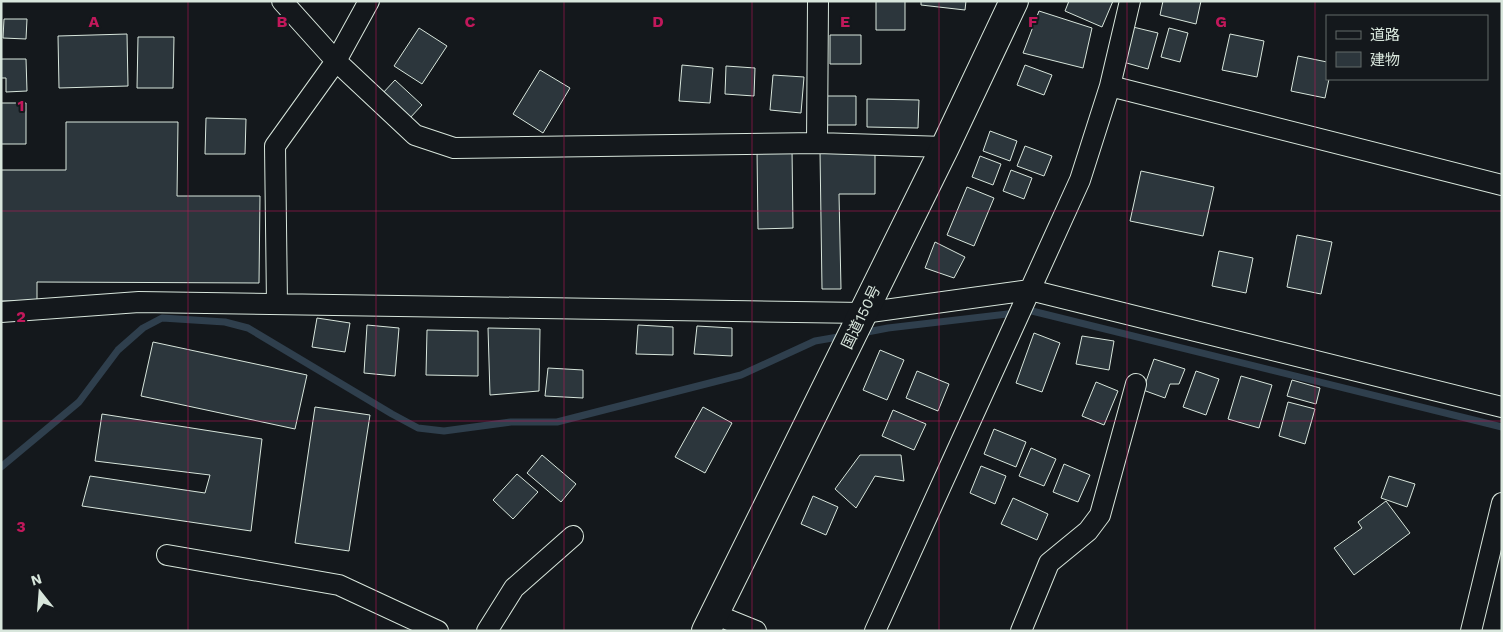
<svg xmlns="http://www.w3.org/2000/svg" width="1503" height="632" viewBox="0 0 1503 632" font-family="'Work Sans','Noto Sans JP',sans-serif">
<style>
.lines{fill:none;stroke-linecap:round;stroke-linejoin:round}
.stream{stroke:#2f3f4d;stroke-width:7}
.building{fill:#2c363c;stroke:#d8e6dc}
.minor-casing{stroke:#d8e6dc;stroke-width:22}
.trunk-casing{stroke:#d8e6dc;stroke-width:30}
.minor{stroke:#14181c;stroke-width:20}
.trunk{stroke:#14181c;stroke-width:28}
.grid{fill:none;stroke:#c2185b;stroke-width:1;stroke-opacity:0.55}
.labels{text-anchor:middle;dominant-baseline:central;stroke-width:4;stroke-linejoin:round;paint-order:stroke}
.street-label{font-size:15px;fill:#d8e6dc;stroke:#14181c}
.grid-label{font-size:16px;text-anchor:middle;font-weight:bold;fill:#c2185b;stroke:#14181c;stroke-width:4;stroke-linejoin:round;paint-order:stroke}
</style>
<rect width="100%" height="100%" fill="#14181c"/>
<g class="lines">
<path class="stream" d="M 862,333 L 888,328 L 1032,311 L 1502,427
M 1,467 L 79,402 L 118,350 L 143,328 L 162,318 L 225,322 L 248,328 L 392,414 L 418,428 L 444,431 L 511,422 L 557,422 L 741,375 L 815,341 L 844,336"/>
</g>
<path class="building" d="M 876,1 L 905,1 L 905,30 L 876,30 Z
M 921,1 L 966,1 L 965,10 L 921,5 Z
M 1069,1 L 1113,1 L 1102,27 L 1065,11 Z
M 1163,1 L 1201,1 L 1196,24 L 1160,15 Z
M 1039,11 L 1092,28 L 1083,68 L 1023,53 Z
M 4,19 L 27,19 L 26,39 L 3,38 Z
M 1133,27 L 1158,33 L 1148,69 L 1123,62 Z
M 419,28 L 447,46 L 422,84 L 394,66 Z
M 1169,28 L 1188,33 L 1180,62 L 1161,57 Z
M 127,34 L 128,86 L 59,88 L 58,36 Z
M 1230,34 L 1264,41 L 1257,77 L 1222,70 Z
M 830,35 L 861,35 L 861,64 L 830,64 Z
M 138,37 L 174,37 L 173,88 L 137,88 Z
M 1298,56 L 1327,62 L 1327,79 L 1329,79 L 1325,98 L 1291,91 Z
M 1,59 L 26,59 L 27,91 L 6,92 L 6,78 L 1,78 Z
M 682,65 L 713,68 L 710,103 L 679,101 Z
M 1025,65 L 1052,75 L 1044,95 L 1017,85 Z
M 726,66 L 755,68 L 754,96 L 725,94 Z
M 540,70 L 570,88 L 543,133 L 513,114 Z
M 773,75 L 804,77 L 801,113 L 770,110 Z
M 395,80 L 422,105 L 409,119 L 382,94 Z
M 825,96 L 856,96 L 856,125 L 825,125 Z
M 867,99 L 919,100 L 918,128 L 867,127 Z
M 1,103 L 26,103 L 26,144 L 1,144 Z
M 206,118 L 246,119 L 245,154 L 205,154 Z
M 66,122 L 178,122 L 177,196 L 260,196 L 259,283 L 37,282 L 37,301 L 1,301 L 1,170 L 66,170 Z
M 990,131 L 1017,141 L 1010,161 L 983,151 Z
M 1025,146 L 1052,156 L 1044,176 L 1017,166 Z
M 792,149 L 793,228 L 758,229 L 757,150 Z
M 820,151 L 875,151 L 875,194 L 839,194 L 841,289 L 822,289 Z
M 980,156 L 1001,164 L 993,185 L 972,177 Z
M 1011,170 L 1032,178 L 1024,199 L 1003,191 Z
M 1141,171 L 1214,187 L 1203,236 L 1130,221 Z
M 967,187 L 994,198 L 974,246 L 947,235 Z
M 1297,235 L 1332,242 L 1321,294 L 1287,287 Z
M 935,242 L 965,257 L 954,278 L 925,268 Z
M 1219,251 L 1253,258 L 1246,293 L 1212,286 Z
M 317,318 L 350,323 L 345,352 L 312,347 Z
M 367,325 L 399,328 L 395,376 L 364,373 Z
M 638,325 L 673,327 L 673,355 L 636,354 Z
M 697,326 L 732,328 L 732,356 L 694,354 Z
M 488,328 L 540,329 L 539,391 L 490,395 Z
M 427,330 L 478,331 L 478,376 L 426,375 Z
M 1034,333 L 1060,343 L 1042,392 L 1016,383 Z
M 1082,336 L 1114,341 L 1109,370 L 1076,364 Z
M 153,342 L 307,375 L 295,429 L 141,396 Z
M 880,350 L 904,360 L 887,400 L 863,390 Z
M 1154,359 L 1185,369 L 1179,384 L 1170,384 L 1165,398 L 1143,390 Z
M 548,368 L 583,370 L 583,398 L 545,396 Z
M 917,371 L 949,384 L 938,411 L 906,398 Z
M 1196,371 L 1219,379 L 1206,415 L 1183,407 Z
M 1241,376 L 1272,385 L 1259,428 L 1228,419 Z
M 1292,380 L 1320,388 L 1316,404 L 1287,396 Z
M 1096,382 L 1118,391 L 1104,425 L 1082,416 Z
M 1288,402 L 1315,409 L 1305,444 L 1279,436 Z
M 315,407 L 370,415 L 349,551 L 295,543 Z
M 703,407 L 732,423 L 705,473 L 675,457 Z
M 893,410 L 926,424 L 914,450 L 882,436 Z
M 102,414 L 262,439 L 251,531 L 82,506 L 90,476 L 205,493 L 210,475 L 95,461 Z
M 994,429 L 1026,442 L 1016,467 L 984,454 Z
M 1031,448 L 1056,459 L 1044,486 L 1019,476 Z
M 542,455 L 576,484 L 561,502 L 527,473 Z
M 860,455 L 901,455 L 904,481 L 875,476 L 856,508 L 835,489 Z
M 1064,464 L 1090,475 L 1078,502 L 1053,492 Z
M 981,466 L 1006,476 L 995,504 L 970,493 Z
M 517,474 L 538,492 L 513,519 L 493,500 Z
M 1389,476 L 1415,484 L 1407,507 L 1381,498 Z
M 813,496 L 838,507 L 826,535 L 801,524 Z
M 1013,498 L 1048,514 L 1037,540 L 1001,524 Z
M 1386,501 L 1410,533 L 1354,575 L 1334,548 L 1362,528 L 1358,522 Z"/>
<g class="lines">
<defs>
<path id="minor" d="M 282,1 L 336,61 L 415,135 L 454,148 L 817,143 L 945,147
M 1110,86 L 1502,185
M 817,143 L 818,1
M 277,304 L 275,146 L 336,61 L 369,1
M 1,312 L 139,302 L 863,313 L 1030,290 L 1502,407
M 167,555 L 339,585 L 438,631
M 714,614 L 756,631
M 487,631 L 514,588 L 573,536
M 875,631 L 1080,180 L 1110,86 L 1130,1
M 1021,631 L 1049,563 L 1088,531 L 1100,515 L 1136,384
M 1471,631 L 1502,503"/>
<path id="trunk" d="M 706,631 L 945,147 L 1014,1"/>
</defs>
<use href="#minor" class="minor-casing"/>
<use href="#trunk" class="trunk-casing"/>
<use href="#minor" class="minor"/>
<use href="#trunk" class="trunk"/>
</g>
<path class="grid" d="M 188,1 L 188,631M 376,1 L 376,631M 564,1 L 564,631M 752,1 L 752,631M 939,1 L 939,631M 1127,1 L 1127,631M 1315,1 L 1315,631M 1,211 L 1502,211M 1,421 L 1502,421"/>
<g class="labels">
<g class="street-label">
<text transform="translate(861 317) rotate(-64)">国道150号</text>
</g>
</g>
<g class="grid-label">
<text x="94" y="27">A</text>
<text x="282" y="27">B</text>
<text x="470" y="27">C</text>
<text x="658" y="27">D</text>
<text x="845" y="27">E</text>
<text x="1033" y="27">F</text>
<text x="1221" y="27">G</text>
<text x="21" y="111">1</text>
<text x="21" y="322">2</text>
<text x="21" y="532">3</text>
</g>
<rect width="1503" height="632" fill="none" stroke="#d8e6dc" stroke-width="5"/>
<rect x="1326" y="15" width="162" height="65" fill="#14181c" stroke="#626a69"/>
<rect x="1336" y="31" width="25" height="8" fill="#14181c" stroke="#626a69"/>
<text x="1370" y="40" font-size="15" fill="#d8e6dc">道路</text>
<rect x="1336" y="52" width="25" height="15" fill="#2c363c" stroke="#626a69"/>
<text x="1370" y="65" font-size="15" fill="#d8e6dc">建物</text>
<g transform="translate(40 592) rotate(343)" stroke="#14181c" stroke-width="4" paint-order="stroke">
<path d="M0-4L9 19L0 12L-9 19Z" fill="#d8e6dc"/>
<text y="-8" font-size="14" font-weight="bold" text-anchor="middle" fill="#d8e6dc">N</text>
</g>
</svg>
